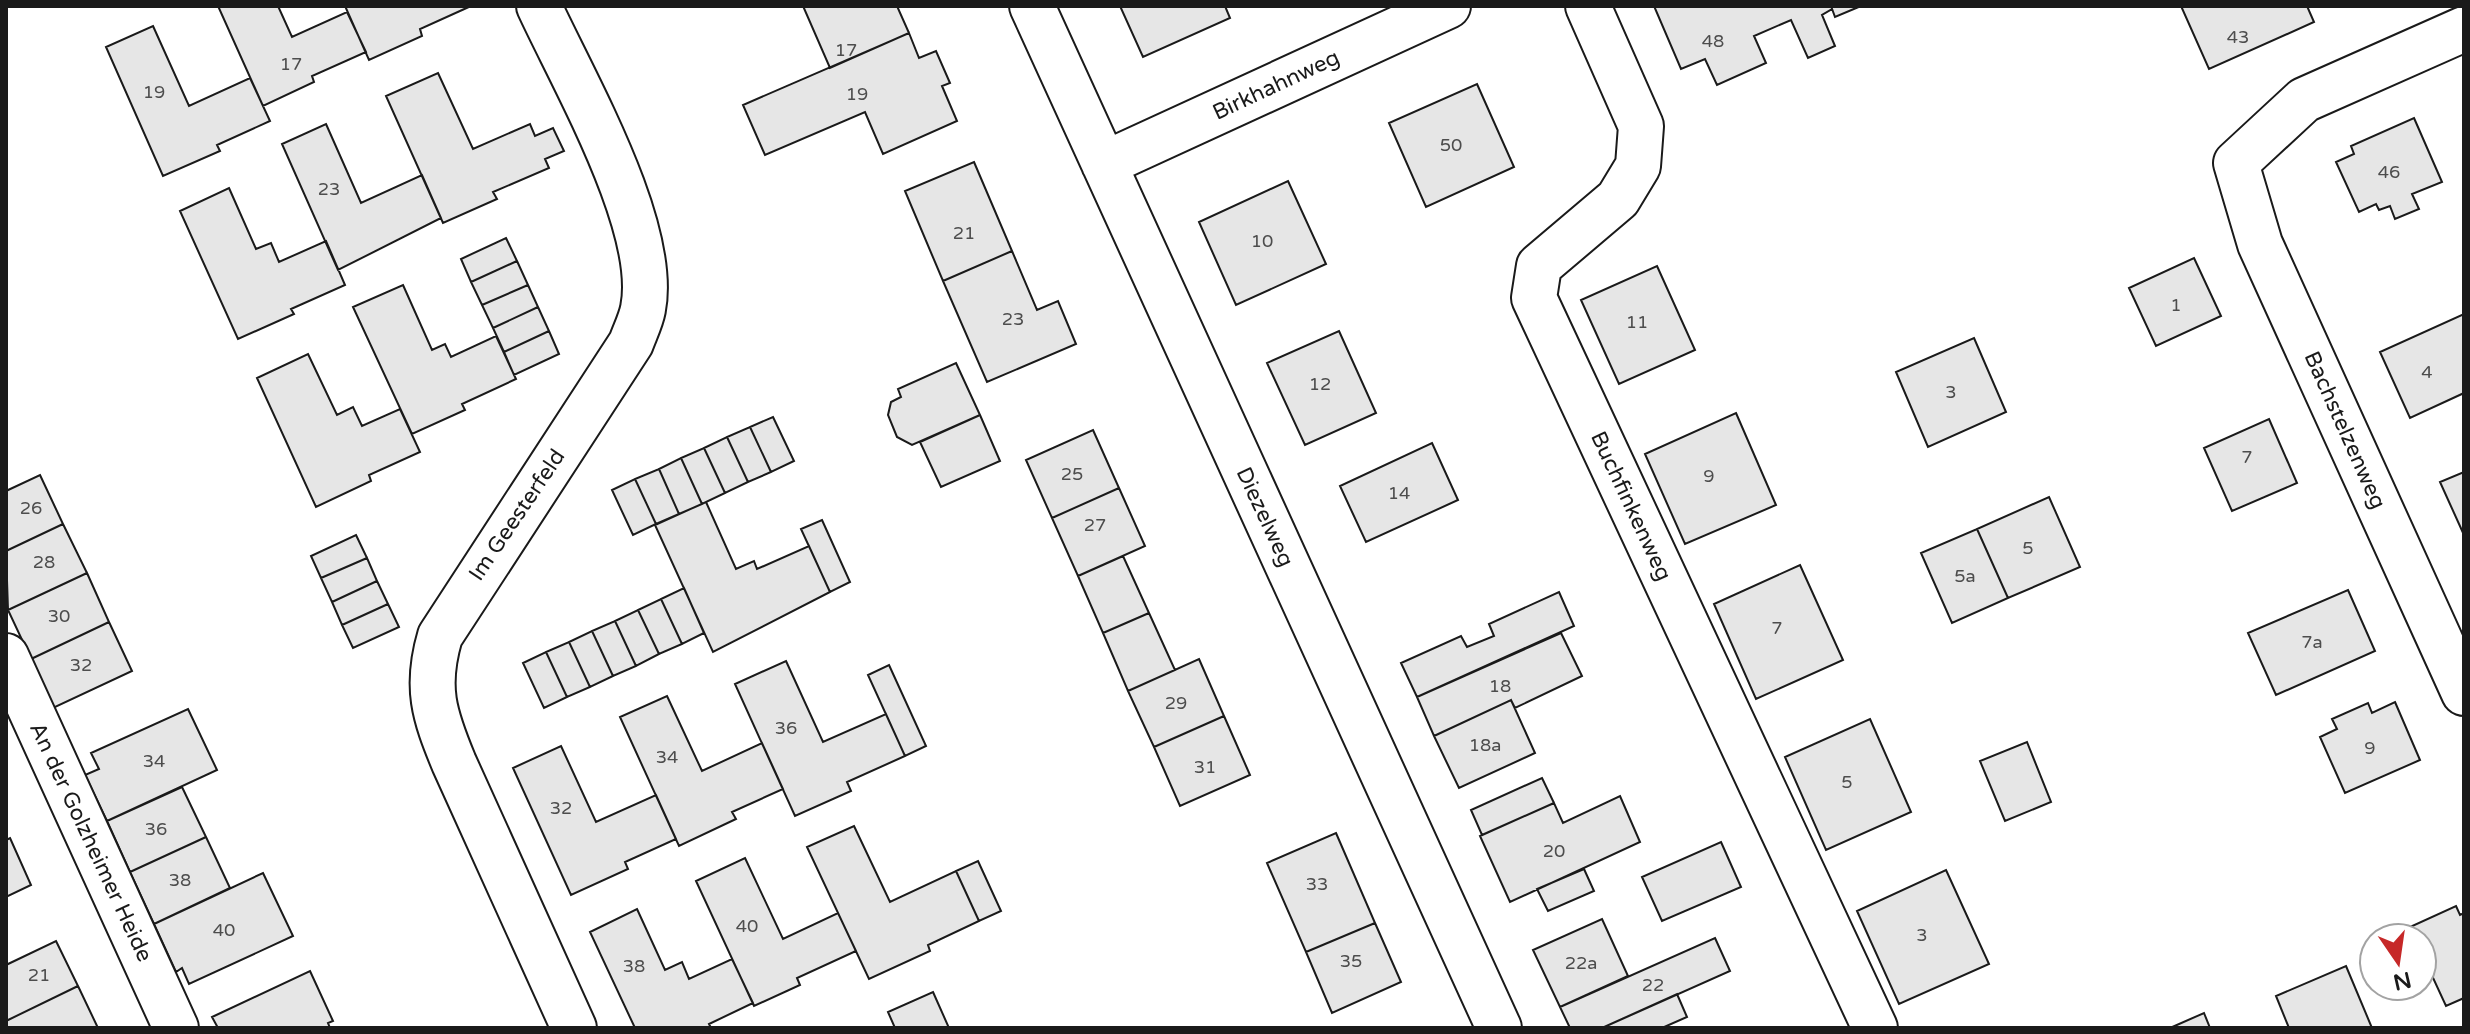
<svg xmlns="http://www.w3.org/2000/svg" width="2470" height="1034" viewBox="0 0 2470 1034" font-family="'Varela Round',sans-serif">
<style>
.building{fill:#e6e6e6;stroke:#1a1a1a;stroke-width:2}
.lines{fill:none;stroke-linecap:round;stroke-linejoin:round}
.minor-casing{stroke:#1a1a1a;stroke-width:48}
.minor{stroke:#fff;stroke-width:44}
.labels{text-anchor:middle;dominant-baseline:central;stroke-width:6;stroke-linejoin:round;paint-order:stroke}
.number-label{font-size:18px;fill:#4d4d4d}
.street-label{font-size:22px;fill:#1a1a1a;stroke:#fff}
</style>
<rect width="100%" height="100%" fill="#fff"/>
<path class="building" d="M 218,6 L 278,6 L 292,37 L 347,12 L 366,52 L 312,76 L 314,82 L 263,106 Z
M 345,6 L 471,6 L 420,29 L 422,36 L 369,60 Z
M 803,6 L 897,6 L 909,33 L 830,68 Z
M 1120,6 L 1225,6 L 1230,18 L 1143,57 Z
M 1654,6 L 1831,6 L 1832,9 L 1822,15 L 1835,46 L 1808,58 L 1791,20 L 1754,36 L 1766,63 L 1717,85 L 1705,59 L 1681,69 Z
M 1831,6 L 1861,6 L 1835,17 Z
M 2181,6 L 2307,6 L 2314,22 L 2209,69 Z
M 153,26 L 189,106 L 250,78 L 270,121 L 217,145 L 220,151 L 163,176 L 106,47 Z
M 909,33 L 919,58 L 936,51 L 950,83 L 942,86 L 957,121 L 883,154 L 865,112 L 765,155 L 743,105 Z
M 438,73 L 473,149 L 530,124 L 535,136 L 553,128 L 564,151 L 545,159 L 549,168 L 493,192 L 497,199 L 443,223 L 386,96 Z
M 1477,84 L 1514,167 L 1426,207 L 1389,123 Z
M 2414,118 L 2442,182 L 2412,194 L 2419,209 L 2395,219 L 2390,206 L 2379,210 L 2376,204 L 2359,212 L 2336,162 L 2354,154 L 2351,146 Z
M 326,124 L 361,203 L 422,175 L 441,218 L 338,270 L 282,144 Z
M 974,162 L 1012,251 L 943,281 L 905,191 Z
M 1288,181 L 1326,264 L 1236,305 L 1199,222 Z
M 229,188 L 256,249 L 271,243 L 279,262 L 326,241 L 345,285 L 291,309 L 294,314 L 238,339 L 180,211 Z
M 506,238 L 517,261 L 471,282 L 461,259 Z
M 1012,251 L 1037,310 L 1058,301 L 1076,344 L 987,382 L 943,281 Z
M 2194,258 L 2221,316 L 2156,346 L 2129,288 Z
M 517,261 L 528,285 L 482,305 L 471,282 Z
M 1657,266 L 1695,350 L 1619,384 L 1581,300 Z
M 403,285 L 432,350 L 445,344 L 451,357 L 496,336 L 516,379 L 462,404 L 465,410 L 412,434 L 353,307 Z
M 528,285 L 538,307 L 493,328 L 482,305 Z
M 538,307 L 549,331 L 504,352 L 493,328 Z
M 2464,314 L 2464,393 L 2410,418 L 2380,352 Z
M 549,331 L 559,354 L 514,375 L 504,352 Z
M 1339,331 L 1376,413 L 1305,445 L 1267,363 Z
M 1974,338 L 2006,412 L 1928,447 L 1896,372 Z
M 308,354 L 337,415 L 353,407 L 362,426 L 400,409 L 420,452 L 369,475 L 371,481 L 316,507 L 257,378 Z
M 956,363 L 980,415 L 912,445 L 897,437 L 888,415 L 891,402 L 901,397 L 898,389 Z
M 1736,413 L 1776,505 L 1685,544 L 1645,454 Z
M 980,415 L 1000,461 L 941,487 L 920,442 Z
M 773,417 L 794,461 L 771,472 L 750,427 Z
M 2269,419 L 2297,483 L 2232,511 L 2204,448 Z
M 750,427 L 771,472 L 748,482 L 727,437 Z
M 1093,430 L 1119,488 L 1052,518 L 1026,460 Z
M 727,437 L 748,482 L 725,493 L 704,448 Z
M 1432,443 L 1458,500 L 1366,542 L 1340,486 Z
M 704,448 L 725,493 L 702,504 L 681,458 Z
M 681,458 L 702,504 L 679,514 L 659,469 Z
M 659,469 L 679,514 L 656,524 L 635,479 Z
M 2464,472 L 2464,535 L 2440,482 Z
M 40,475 L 63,524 L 6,551 L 6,491 Z
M 635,479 L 656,524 L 633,535 L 612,490 Z
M 1119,488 L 1145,546 L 1078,576 L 1052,518 Z
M 2049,497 L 2080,567 L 2008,598 L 1977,529 Z
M 706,502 L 736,569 L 754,561 L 757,569 L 809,546 L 830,592 L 713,652 L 655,525 Z
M 822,520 L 850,582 L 830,592 L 801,529 Z
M 63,524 L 87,573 L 8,610 L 6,551 Z
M 1977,529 L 2008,598 L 1952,623 L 1921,553 Z
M 356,535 L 367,558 L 321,578 L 311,556 Z
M 1123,556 L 1149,613 L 1103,633 L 1078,576 Z
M 367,558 L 377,581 L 332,602 L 321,578 Z
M 1800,565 L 1843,660 L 1756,699 L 1714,604 Z
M 87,573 L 109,622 L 31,659 L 8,610 Z
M 377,581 L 388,604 L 342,625 L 332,602 Z
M 684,588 L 704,633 L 682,644 L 661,599 Z
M 2348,590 L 2375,651 L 2276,695 L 2248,633 Z
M 1559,592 L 1574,626 L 1417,697 L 1401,663 L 1461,636 L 1467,647 L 1494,636 L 1489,624 Z
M 661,599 L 682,644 L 659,654 L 638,610 Z
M 388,604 L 399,627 L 353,648 L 342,625 Z
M 638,610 L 659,654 L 636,666 L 615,621 Z
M 1149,613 L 1175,670 L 1128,691 L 1103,633 Z
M 615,621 L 636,666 L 613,676 L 592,631 Z
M 109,622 L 132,671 L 53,708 L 31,659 Z
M 592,631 L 613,676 L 590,687 L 569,642 Z
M 1561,633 L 1582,676 L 1515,708 L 1511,700 L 1434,736 L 1417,697 Z
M 569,642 L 590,687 L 567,697 L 546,652 Z
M 546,652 L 567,697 L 544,708 L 523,663 Z
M 1199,659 L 1224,716 L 1154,747 L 1128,691 Z
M 786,661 L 823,742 L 886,714 L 905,756 L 847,782 L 851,791 L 795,816 L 735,684 Z
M 889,665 L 926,746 L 905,756 L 868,675 Z
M 667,696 L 702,771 L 762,743 L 783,789 L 732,812 L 736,819 L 679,846 L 620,717 Z
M 1511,700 L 1535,753 L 1459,788 L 1434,736 Z
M 2395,702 L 2420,760 L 2345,793 L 2320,737 L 2337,729 L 2332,719 L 2368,703 L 2372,713 Z
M 188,709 L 217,770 L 107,821 L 85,775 L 99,769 L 91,753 Z
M 1224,716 L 1250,775 L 1180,806 L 1154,747 Z
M 1870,719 L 1911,812 L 1826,850 L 1785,757 Z
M 2027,742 L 2051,802 L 2005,821 L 1980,761 Z
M 561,746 L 596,822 L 656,795 L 676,839 L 625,862 L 628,869 L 571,895 L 513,768 Z
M 1542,778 L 1554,803 L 1482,835 L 1471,810 Z
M 182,787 L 206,837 L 130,872 L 107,821 Z
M 1620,796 L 1640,842 L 1510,902 L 1480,836 L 1554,803 L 1563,823 Z
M 854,826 L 890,902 L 956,871 L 979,921 L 928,945 L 930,951 L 869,979 L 807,847 Z
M 1336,833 L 1375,923 L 1306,952 L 1267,863 Z
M 206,837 L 230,888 L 154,924 L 130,872 Z
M 10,838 L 31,885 L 6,897 L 6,840 Z
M 1721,842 L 1741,887 L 1662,921 L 1642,877 Z
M 745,858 L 783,939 L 838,913 L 856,951 L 797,978 L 800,985 L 754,1006 L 696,881 Z
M 978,861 L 1001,911 L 979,921 L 956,871 Z
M 1584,869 L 1594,891 L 1548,911 L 1537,889 Z
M 1946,870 L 1989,964 L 1899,1004 L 1857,911 Z
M 263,873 L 293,936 L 189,984 L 182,968 L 176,972 L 154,924 Z
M 2456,906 L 2460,915 L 2464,913 L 2464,998 L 2446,1006 L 2422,954 L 2422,938 L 2415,938 L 2410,927 Z
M 637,909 L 665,970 L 682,962 L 689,979 L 732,959 L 753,1003 L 709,1024 L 711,1028 L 635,1028 L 590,932 Z
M 1602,919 L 1628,976 L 1560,1007 L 1533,950 Z
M 1375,923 L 1401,982 L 1332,1013 L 1306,952 Z
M 1715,938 L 1730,971 L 1602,1028 L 1570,1028 L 1560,1007 Z
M 56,941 L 78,986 L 6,1021 L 6,965 Z
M 2346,966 L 2372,1028 L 2289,1028 L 2276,996 Z
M 310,971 L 333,1021 L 328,1023 L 330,1028 L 218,1028 L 212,1017 Z
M 78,986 L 98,1028 L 6,1028 L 6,1021 Z
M 933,992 L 949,1028 L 895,1028 L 888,1012 Z
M 1677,994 L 1687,1017 L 1662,1028 L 1602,1028 Z
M 2204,1013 L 2210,1028 L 2170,1028 Z"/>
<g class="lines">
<defs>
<path id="minor" d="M 539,6 C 574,82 659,228 643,309 C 641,320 635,332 631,343 L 440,636 C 425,687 434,715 454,763 L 574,1028
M 1032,6 L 1499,1028
M 1588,6 L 1641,126 L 1638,166 L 1618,199 L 1539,266 L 1534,298 L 1875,1028
M 2464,29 L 2304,100 L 2236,163 L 2260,244 L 2464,693
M 1104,164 L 1448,6
M 6,656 L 176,1028"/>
</defs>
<use href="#minor" class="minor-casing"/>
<use href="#minor" class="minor"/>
</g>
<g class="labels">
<g class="number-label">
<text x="2238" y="37">43</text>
<text x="1713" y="41">48</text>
<text x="846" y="50">17</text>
<text x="291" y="64">17</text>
<text x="154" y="92">19</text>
<text x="857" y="94">19</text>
<text x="1451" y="145">50</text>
<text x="2389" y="172">46</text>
<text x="329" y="189">23</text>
<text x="964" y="233">21</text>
<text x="1262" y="241">10</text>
<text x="2176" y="305">1</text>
<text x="1013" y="319">23</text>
<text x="1637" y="322">11</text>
<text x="2427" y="372">4</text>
<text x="1320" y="384">12</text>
<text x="1951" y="392">3</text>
<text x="2247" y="457">7</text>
<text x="1072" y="474">25</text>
<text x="1709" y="476">9</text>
<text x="1399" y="493">14</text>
<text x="31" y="508">26</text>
<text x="1095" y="525">27</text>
<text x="2028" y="548">5</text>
<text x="44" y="562">28</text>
<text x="1965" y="576">5a</text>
<text x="59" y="616">30</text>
<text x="1777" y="628">7</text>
<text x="2312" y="642">7a</text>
<text x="81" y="665">32</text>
<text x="1500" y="686">18</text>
<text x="1176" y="703">29</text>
<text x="786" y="728">36</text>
<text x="1485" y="745">18a</text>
<text x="2370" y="748">9</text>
<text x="667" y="757">34</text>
<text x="154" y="761">34</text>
<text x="1205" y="767">31</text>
<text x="1847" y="782">5</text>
<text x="561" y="808">32</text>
<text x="156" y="829">36</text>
<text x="1554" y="851">20</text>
<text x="180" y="880">38</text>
<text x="1317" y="884">33</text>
<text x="747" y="926">40</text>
<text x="224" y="930">40</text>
<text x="1922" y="935">3</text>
<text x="1351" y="961">35</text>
<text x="1581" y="963">22a</text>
<text x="634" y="966">38</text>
<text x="39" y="975">21</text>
<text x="1653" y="985">22</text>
</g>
<g class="street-label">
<text transform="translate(1276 85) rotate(-25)">Birkhahnweg</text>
<text transform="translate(2345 430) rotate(66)">Bachstelzenweg</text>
<text transform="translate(1631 506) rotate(65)">Buchfinkenweg</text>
<text transform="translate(517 515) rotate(-56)">Im Geesterfeld</text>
<text transform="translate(1265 517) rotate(65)">Diezelweg</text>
<text transform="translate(91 842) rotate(65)">An der Golzheimer Heide</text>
</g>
</g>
<rect width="2470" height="1034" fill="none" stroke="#1a1a1a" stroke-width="16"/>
<g transform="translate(2398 962) rotate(167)"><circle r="38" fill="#ffffff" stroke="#a3a3a3" stroke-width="2"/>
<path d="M0-6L14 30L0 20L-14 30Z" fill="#c62828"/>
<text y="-12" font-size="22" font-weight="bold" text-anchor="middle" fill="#1a1a1a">N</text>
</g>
</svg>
